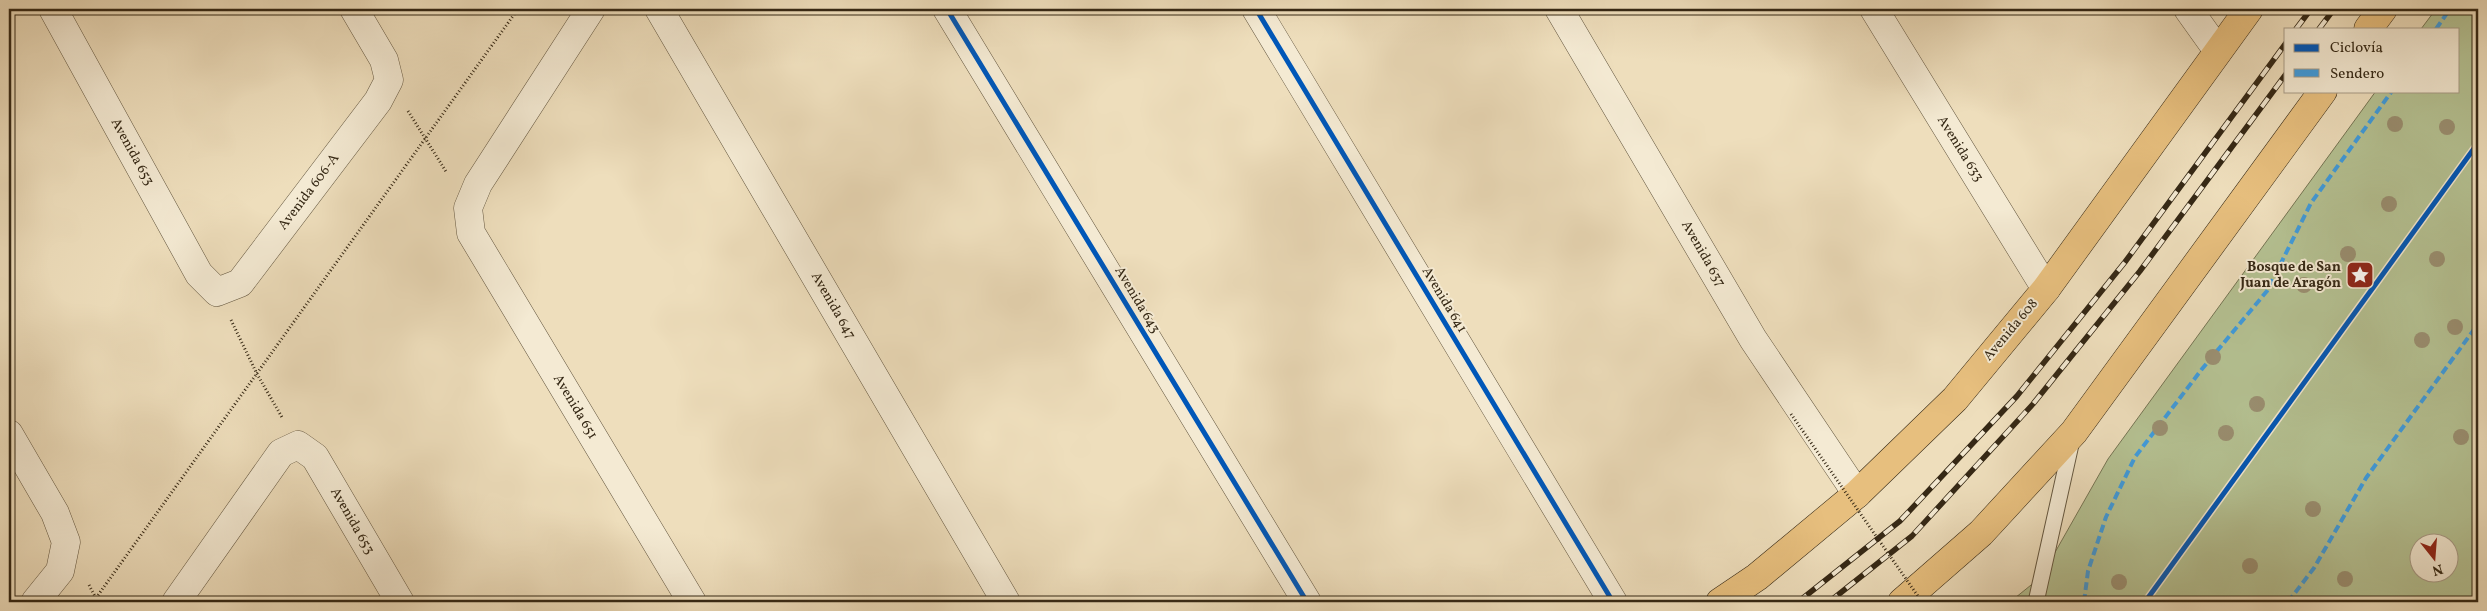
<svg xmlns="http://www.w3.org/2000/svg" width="2487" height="611" viewBox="0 0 2487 611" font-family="Vollkorn,serif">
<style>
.park{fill:#b5c293;stroke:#757554;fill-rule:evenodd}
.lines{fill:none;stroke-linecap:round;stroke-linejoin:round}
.service-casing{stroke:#63563f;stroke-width:17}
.minor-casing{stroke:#63563f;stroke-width:29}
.trunk-casing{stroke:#352815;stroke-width:29}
.path{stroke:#352815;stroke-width:3;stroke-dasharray:1 2.5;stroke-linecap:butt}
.service{stroke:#f4ead3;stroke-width:15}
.minor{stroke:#f4ead3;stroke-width:28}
.trunk{stroke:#e7bf7e;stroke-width:28}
.rail-casing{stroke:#352815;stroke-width:5.5}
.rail{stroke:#f4ead3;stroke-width:4;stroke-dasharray:11;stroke-linecap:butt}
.path-bridge{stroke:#352815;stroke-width:3;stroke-dasharray:1 2.5;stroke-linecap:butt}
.quiet{stroke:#3e9cdf;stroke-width:4;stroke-dasharray:8 4;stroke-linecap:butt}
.cycleway-casing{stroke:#f4ead3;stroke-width:8}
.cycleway{stroke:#0057b8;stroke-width:5}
.tree{fill:#9a8f71}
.labels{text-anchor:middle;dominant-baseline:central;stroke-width:4;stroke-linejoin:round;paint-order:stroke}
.street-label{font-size:14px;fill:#352815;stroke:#f4ead3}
.poi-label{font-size:14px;font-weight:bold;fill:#352815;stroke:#f4ead3;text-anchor:end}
</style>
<rect width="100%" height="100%" fill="#eedebc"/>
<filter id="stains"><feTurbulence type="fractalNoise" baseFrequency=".004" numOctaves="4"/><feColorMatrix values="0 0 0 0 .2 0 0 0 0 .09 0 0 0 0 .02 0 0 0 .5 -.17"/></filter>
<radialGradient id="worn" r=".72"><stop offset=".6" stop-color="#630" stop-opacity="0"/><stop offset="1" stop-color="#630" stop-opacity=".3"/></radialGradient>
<path class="park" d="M 2436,9 L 2478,9 L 2478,602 L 2010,602 L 2041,577 L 2108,459 L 2376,91 L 2458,91 L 2458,29 L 2421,29 ZM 2420,544 L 2450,544 L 2450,574 L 2420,574 Z"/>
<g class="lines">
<defs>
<path id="service" d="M 2036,602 L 2072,440"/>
<path id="minor" d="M 53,9 L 199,274 L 217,292 L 240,283 L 378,101 L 389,80 L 384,60 L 354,9
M 591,9 L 478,184 L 468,208 L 471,233 L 692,602
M 659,9 L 1006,602
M 947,9 L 1307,602
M 1256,9 L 1613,602
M 1559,9 L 1753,339 L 1857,494
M 1874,9 L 2046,289
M 2188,9 L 2218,51
M 9,434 L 55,513 L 66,542 L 60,571 L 35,602
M 176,602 L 281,453 L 298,445 L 315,457 L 400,602"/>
<path id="trunk" d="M 2368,29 L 2383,9
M 1720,602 L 1757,577 L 1857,494 L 1955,399 L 2046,289 L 2249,9
M 1902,602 L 1981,533 L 2074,432 L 2323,91"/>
</defs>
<use href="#service" class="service-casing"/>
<use href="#minor" class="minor-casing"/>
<use href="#trunk" class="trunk-casing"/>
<path class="path" d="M 408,111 L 447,173
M 231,320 L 257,374 L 283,419
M 89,585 L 98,602
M 96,598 L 518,9"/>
<use href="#service" class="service"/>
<use href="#minor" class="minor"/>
<use href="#trunk" class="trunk"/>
<defs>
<path id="rail" d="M 2296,29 L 2311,9
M 2319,29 L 2334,9
M 1798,602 L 1900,521 L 2017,396 L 2125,262 L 2286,43
M 1829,602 L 1912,536 L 2033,404 L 2140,271 L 2286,74"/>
</defs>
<use href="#rail" class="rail-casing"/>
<use href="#rail" class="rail"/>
<path class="path-bridge" d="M 1791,414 L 1922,602"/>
<path class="quiet" d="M 2436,29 L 2450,9
M 2084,602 L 2088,571 L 2106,517 L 2135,457 L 2202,369 L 2267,291 L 2311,203 L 2392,91
M 2288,602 L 2314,568 L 2366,478 L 2478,324"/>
<defs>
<path id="cycleway" d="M 947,9 L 1307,602
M 1256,9 L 1613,602
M 2145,602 L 2478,143"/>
</defs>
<use href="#cycleway" class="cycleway-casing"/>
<use href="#cycleway" class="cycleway"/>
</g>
<g class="tree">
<circle cx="2395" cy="124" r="8"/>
<circle cx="2447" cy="127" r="8"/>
<circle cx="2389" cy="204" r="8"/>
<circle cx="2348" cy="254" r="8"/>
<circle cx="2437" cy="259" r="8"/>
<circle cx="2304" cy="285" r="8"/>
<circle cx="2455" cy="327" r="8"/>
<circle cx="2422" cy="340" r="8"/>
<circle cx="2213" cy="357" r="8"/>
<circle cx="2257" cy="404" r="8"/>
<circle cx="2160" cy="428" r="8"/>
<circle cx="2226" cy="433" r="8"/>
<circle cx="2461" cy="437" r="8"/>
<circle cx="2313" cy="509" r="8"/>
<circle cx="2250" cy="566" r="8"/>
<circle cx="2345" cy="579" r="8"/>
<circle cx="2119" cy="582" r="8"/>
</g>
<defs>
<symbol id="sight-square" viewBox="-11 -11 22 22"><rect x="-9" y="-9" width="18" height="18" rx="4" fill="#8f2418" stroke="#f4ead3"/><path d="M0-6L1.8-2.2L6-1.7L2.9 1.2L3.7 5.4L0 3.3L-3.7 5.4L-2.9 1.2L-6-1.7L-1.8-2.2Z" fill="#fff"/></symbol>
</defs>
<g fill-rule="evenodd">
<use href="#sight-square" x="2344" y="259" width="32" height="32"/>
</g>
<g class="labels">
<g class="street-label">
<text transform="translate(1960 149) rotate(58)">Avenida 633</text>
<text transform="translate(132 152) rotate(61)">Avenida 653</text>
<text transform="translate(309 192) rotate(-53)">Avenida 606-A</text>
<text transform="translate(1703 254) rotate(60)">Avenida 637</text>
<text transform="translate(1137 300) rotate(59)">Avenida 643</text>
<text transform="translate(1444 300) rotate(59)">Avenida 641</text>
<text transform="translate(833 306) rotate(60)">Avenida 647</text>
<text transform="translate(2011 330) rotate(-50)">Avenida 608</text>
<text transform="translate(575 407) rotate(59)">Avenida 651</text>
<text transform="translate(352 521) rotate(60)">Avenida 653</text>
</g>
<g class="poi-label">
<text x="2341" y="267">Bosque de San<tspan x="2341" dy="16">Juan de Aragón</tspan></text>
</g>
</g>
<rect width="2487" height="611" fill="none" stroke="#eedebc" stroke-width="30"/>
<rect x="10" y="10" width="2467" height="591" fill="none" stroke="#352815" stroke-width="2.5"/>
<rect x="15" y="15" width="2457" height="581" fill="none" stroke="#352815"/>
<rect x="2284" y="28" width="175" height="65" fill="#f4ead3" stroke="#a89c87"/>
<rect x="2294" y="44" width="25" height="8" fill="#0057b8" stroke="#a89c87"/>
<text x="2330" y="52" font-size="15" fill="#352815">Ciclovía</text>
<rect x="2294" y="69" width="25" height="8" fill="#3e9cdf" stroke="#a89c87"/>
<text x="2330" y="78" font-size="15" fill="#352815">Sendero</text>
<g transform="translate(2434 558) rotate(163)"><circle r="24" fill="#f4ead3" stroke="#a89c87"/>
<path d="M0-4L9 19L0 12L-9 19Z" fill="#8f2418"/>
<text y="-8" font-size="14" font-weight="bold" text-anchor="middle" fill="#352815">N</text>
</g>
<rect width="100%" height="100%" filter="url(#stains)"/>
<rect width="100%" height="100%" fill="url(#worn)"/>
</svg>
